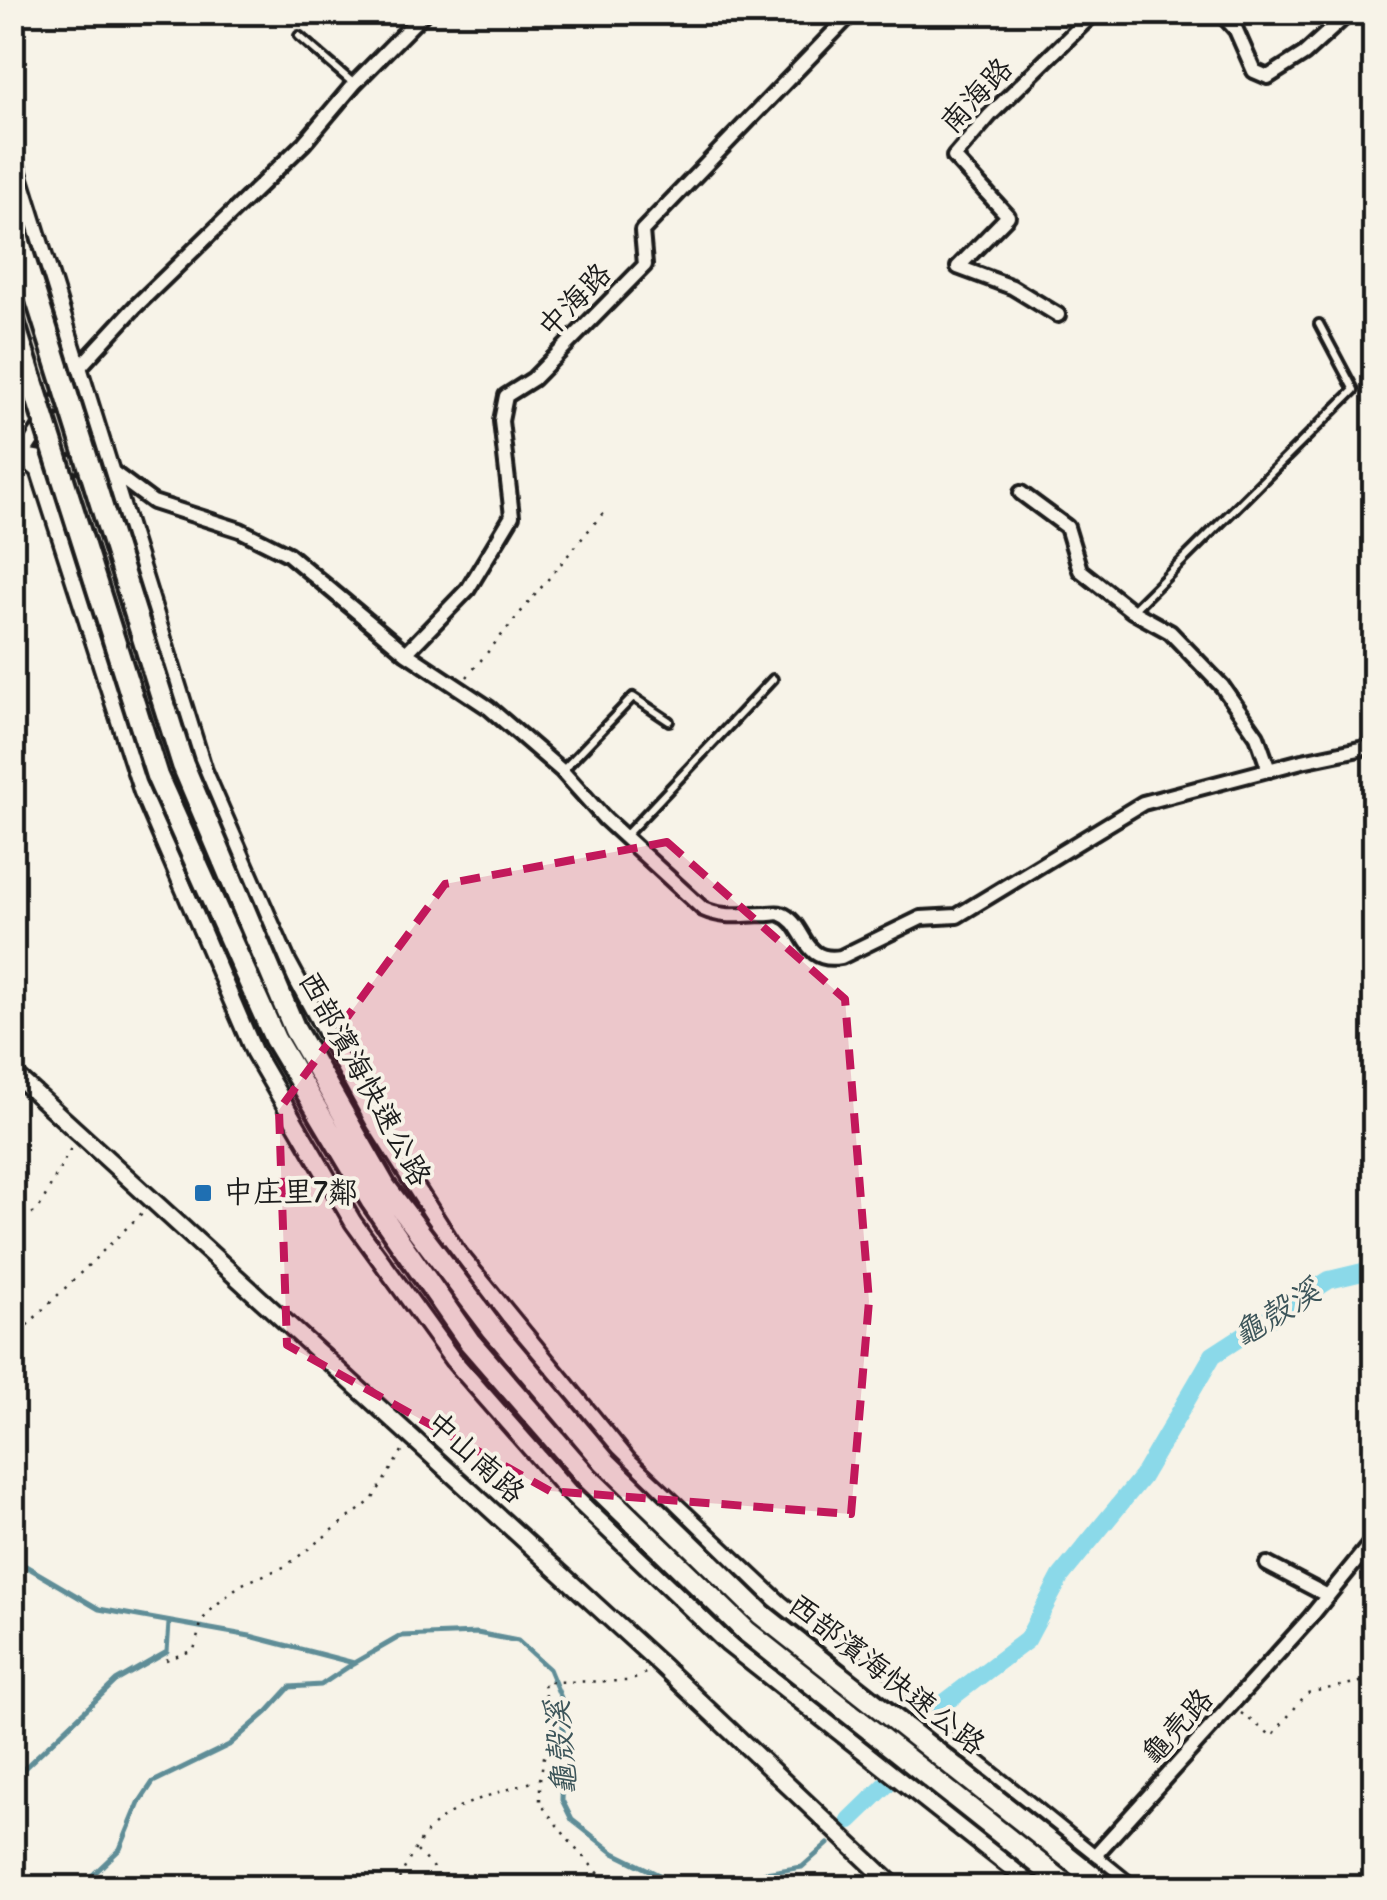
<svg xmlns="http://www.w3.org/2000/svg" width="1387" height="1900" viewBox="0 0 1387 1900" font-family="'Balsamiq Sans','LXGW WenKai TC',sans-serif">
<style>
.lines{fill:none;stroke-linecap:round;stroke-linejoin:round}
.stream{stroke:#5f8d97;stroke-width:5}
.canal{stroke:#8bd9e9;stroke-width:18}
.service-casing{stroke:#1c1c1c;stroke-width:14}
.minor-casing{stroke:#1c1c1c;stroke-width:20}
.tertiary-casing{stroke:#1c1c1c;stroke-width:22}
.path{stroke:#1c1c1c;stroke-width:2.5;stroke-dasharray:2.5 8;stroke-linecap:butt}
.service{stroke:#f7f3e8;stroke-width:6}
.minor{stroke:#f7f3e8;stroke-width:12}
.tertiary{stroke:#f7f3e8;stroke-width:15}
.trunk-bridge-casing{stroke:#1c1c1c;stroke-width:28;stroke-linecap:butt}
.trunk-bridge{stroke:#f7f3e8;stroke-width:20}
.marked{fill:#c2185b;fill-opacity:0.2;stroke:#c2185b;stroke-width:8;stroke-dasharray:20 12;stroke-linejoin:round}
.poi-dot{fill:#1f6fb2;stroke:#f7f3e8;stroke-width:4}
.labels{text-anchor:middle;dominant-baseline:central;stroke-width:8;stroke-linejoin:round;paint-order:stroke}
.street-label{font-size:30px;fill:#1c1c1c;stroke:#f7f3e8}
.poi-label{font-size:30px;fill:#1c1c1c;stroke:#f7f3e8;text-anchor:start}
.water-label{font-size:32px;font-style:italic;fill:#3d555a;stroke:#f7f3e8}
</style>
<rect width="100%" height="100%" fill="#f7f3e8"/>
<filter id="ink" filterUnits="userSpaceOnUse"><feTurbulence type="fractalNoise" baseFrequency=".01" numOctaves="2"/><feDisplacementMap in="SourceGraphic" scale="20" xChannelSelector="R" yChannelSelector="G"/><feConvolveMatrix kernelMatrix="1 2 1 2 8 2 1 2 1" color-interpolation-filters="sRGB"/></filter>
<g filter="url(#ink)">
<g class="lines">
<path class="stream" d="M 12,1558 L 99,1609 L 250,1636 L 354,1663 L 401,1636 L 477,1633 L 518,1641 L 549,1669 L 561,1698 L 564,1745 L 562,1800 L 572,1820 L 614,1853 L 663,1877 L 729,1879 L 802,1867 L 828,1844
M 12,1780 L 116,1681 L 167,1652 L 169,1623
M 79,1888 L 120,1849 L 139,1803 L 153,1782 L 229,1745 L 267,1712 L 290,1687 L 321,1685 L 354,1663"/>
<path class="canal" d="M 939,1707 L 1027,1640 L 1061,1576 L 1142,1477 L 1213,1355 L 1329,1280 L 1371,1270 L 1374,1272
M 850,1820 L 886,1785"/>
<defs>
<path id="service" d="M 299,36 L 353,83
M 1132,611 L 1354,390 L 1319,324
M 563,770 L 633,697 L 669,721
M 625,836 L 773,679"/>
<path id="minor" d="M 1220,12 L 1236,30 L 1254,71 L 1268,77 L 1304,54 L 1350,12
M 1058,315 L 1012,287 L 958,267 L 1008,216 L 954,157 L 990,115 L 1095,12
M 12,453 L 110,470 L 153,502 L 240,530 L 288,554 L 406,653 L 489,708 L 562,771 L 605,819 L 703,909 C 725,919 742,914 765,914 C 770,915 776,912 781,914 C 807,923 800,964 841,957 L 921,918 L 957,916 L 1143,803 L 1302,761 L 1374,746
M 22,456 L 79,368 L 135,307 L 304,143 L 354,84 L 425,12
M 1021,493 L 1067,527 L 1080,570 L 1132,611 L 1170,632 L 1222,686 L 1257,736 L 1269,770
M 406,653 L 468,589 L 512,516 L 501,421 L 506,396 L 533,379 L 645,265 L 642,231 L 853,12
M 1267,1564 L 1328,1596
M 1088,1863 L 1309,1619 L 1374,1539"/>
<path id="tertiary" d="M 12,153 L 204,771 L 287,961 L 375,1123 L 457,1252 L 628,1461 L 779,1603 L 1132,1888
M 12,422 L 22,456 L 39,470 L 142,791 L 254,1052 L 353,1222 L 453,1360 L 568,1491 L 727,1643 L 1037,1888
M 12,1072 L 661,1665 L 896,1888"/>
</defs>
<use href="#service" class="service-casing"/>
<use href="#minor" class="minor-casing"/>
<use href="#tertiary" class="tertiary-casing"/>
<path class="path" d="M 467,677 L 603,513
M 12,1216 L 26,1217 L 38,1210 L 71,1148
M 12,1340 L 142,1213
M 166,1660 L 194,1650 L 202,1620 L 216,1605 L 240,1585 L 286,1566 L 372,1500 L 402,1451
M 1241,1713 L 1272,1736 L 1307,1693 L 1374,1679
M 417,1851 L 452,1888
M 92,1888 L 97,1883
M 394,1888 C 403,1872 411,1855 421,1840 C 448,1802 497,1794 538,1780
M 592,1888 L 603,1878 L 574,1847 L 540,1803 L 540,1779 L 550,1724 L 544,1682 L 631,1681 L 647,1672"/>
<use href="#service" class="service"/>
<use href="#minor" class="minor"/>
<use href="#tertiary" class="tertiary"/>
<defs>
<path id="trunk-bridge" d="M 12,220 L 183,765 L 295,1030 L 385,1187 L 492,1328 L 604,1461 L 762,1615 L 1107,1888
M 12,318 L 157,776 L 275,1039 L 371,1200 L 469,1341 L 588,1478 L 746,1631 L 1070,1888"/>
</defs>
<use href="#trunk-bridge" class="trunk-bridge-casing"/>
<use href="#trunk-bridge" class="trunk-bridge"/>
</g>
</g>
<path class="marked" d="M 667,842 L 845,999 L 869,1301 L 851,1514 L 550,1491 L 287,1345 L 279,1110 L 445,884 Z"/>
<rect class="poi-dot" x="193" y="1183" width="20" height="20" rx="5"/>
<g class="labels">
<g class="street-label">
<text transform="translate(977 96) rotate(-47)">南海路</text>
<text transform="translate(575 301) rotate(-46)">中海路</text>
<text transform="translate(364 1079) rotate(61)">西部濱海快速公路</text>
<text transform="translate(475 1458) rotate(42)">中山南路</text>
<text transform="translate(886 1675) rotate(38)">西部濱海快速公路</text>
<text transform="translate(1178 1727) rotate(-48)">龜壳路</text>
</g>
<g class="poi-label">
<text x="223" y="1193">中庄里7鄰</text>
</g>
<g class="water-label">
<text transform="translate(1277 1314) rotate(-32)">龜殼溪</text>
<text transform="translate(562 1748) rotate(-95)">龜殼溪</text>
</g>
</g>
<rect width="1387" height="1900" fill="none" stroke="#f7f3e8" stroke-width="50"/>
<rect x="25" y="25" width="1337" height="1850" fill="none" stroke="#1c1c1c" stroke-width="4" filter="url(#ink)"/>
</svg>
